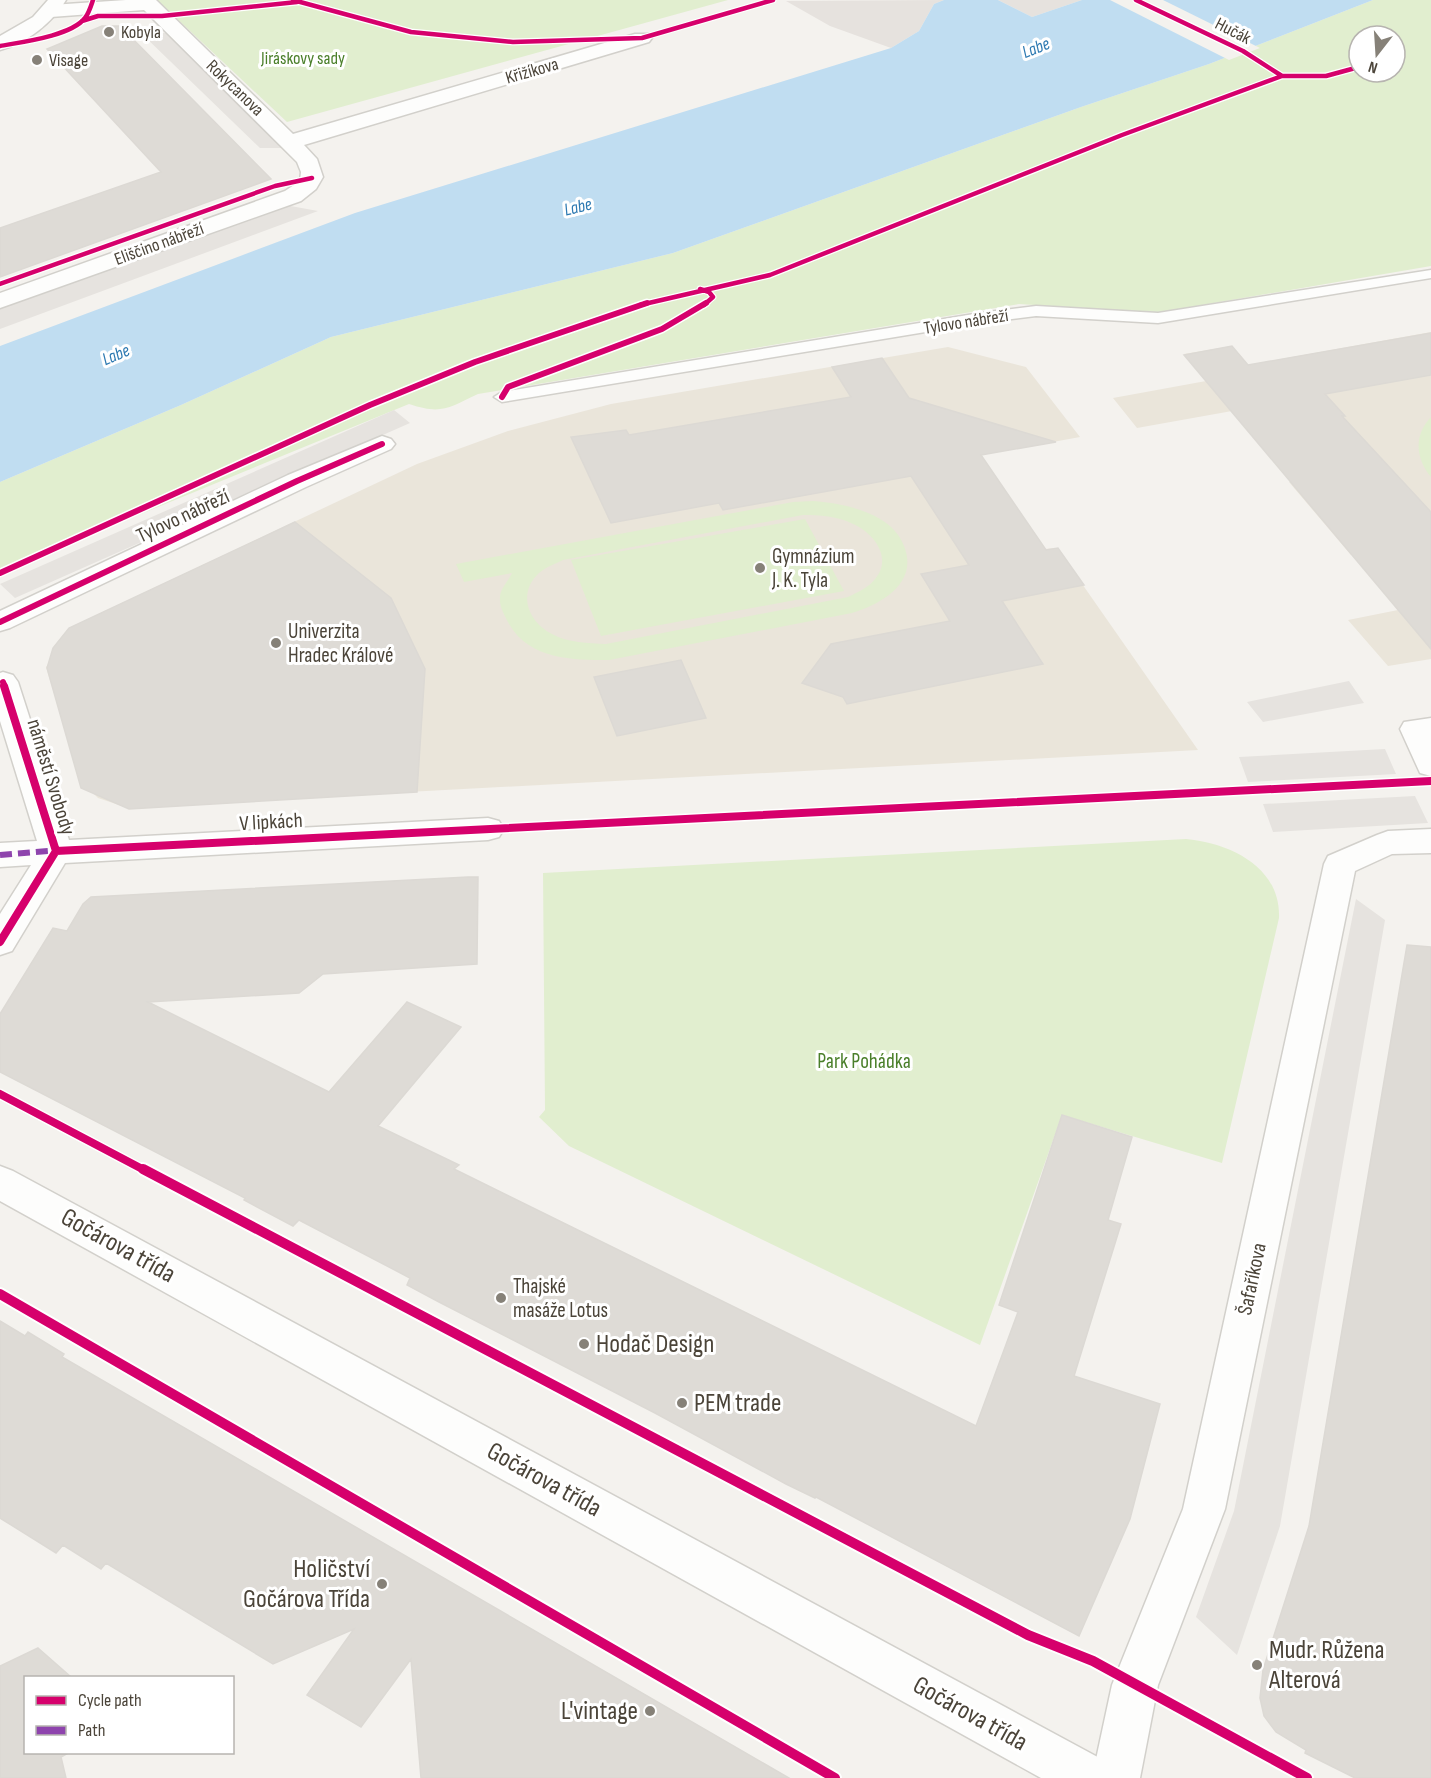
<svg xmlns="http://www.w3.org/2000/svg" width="1431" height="1778" viewBox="0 0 1431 1778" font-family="'Sofia Sans Condensed',sans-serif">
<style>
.industrial{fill:#e6e2de}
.education{fill:#eae5da}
.green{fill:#e1eecf;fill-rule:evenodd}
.parking{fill:#e6e3df}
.water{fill:#c0ddf1}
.pier{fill:#f4f2ee}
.building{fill:#dedbd6;stroke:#dcd9d4;stroke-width:1.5}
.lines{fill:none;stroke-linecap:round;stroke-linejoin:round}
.service-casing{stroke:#d2d0cb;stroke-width:3}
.pedestrian-casing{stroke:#d2d0cb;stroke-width:3}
.minor-casing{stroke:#d2d0cb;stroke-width:3}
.tertiary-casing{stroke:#d2d0cb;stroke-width:3}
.service{fill:#fdfdfc;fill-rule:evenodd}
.pedestrian{fill:#fdfdfc;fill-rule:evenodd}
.minor{fill:#fdfdfc;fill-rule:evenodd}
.tertiary{fill:#fdfdfc;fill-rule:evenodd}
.quiet{stroke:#8e44ad;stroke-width:6;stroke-dasharray:12 6;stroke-linecap:butt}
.cycleway-far3-casing{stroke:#fff;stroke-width:7}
.cycleway-far2-casing{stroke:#fff;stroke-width:9}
.cycleway-far1-casing{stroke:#fff;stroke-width:11}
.cycleway-casing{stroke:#fff;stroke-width:14}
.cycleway-far3{stroke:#d6006c;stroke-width:4.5}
.cycleway-far2{stroke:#d6006c;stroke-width:6}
.cycleway-far1{stroke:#d6006c;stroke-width:8}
.cycleway{stroke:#d6006c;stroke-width:10}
.poi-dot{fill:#868178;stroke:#fff;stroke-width:2}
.labels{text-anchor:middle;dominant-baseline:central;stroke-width:6;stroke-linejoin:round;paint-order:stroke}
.far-street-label{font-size:18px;fill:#4b4439;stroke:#fff}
.far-poi-label{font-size:18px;fill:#4b4439;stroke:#fff;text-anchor:start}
.far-water-label{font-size:18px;font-style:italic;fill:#2e7ab2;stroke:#fff}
.far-park-label{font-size:18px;fill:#4a7f2a;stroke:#fff}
.street-label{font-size:21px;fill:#4b4439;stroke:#fff}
.poi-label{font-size:21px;fill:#4b4439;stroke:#fff;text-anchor:start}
.park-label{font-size:21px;fill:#4a7f2a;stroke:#fff}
.near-street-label{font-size:26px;fill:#4b4439;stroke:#fff}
.near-poi-label{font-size:26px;fill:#4b4439;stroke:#fff;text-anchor:start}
</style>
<rect width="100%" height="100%" fill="#f4f2ee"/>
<path class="industrial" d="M 944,0 L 934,4 L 919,31 L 891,48 L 830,26 L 786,1 Z
M 998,0 L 1082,0 L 1032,17 Z"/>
<path class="education" d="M 1431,332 L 1431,659 L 1388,666 L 1348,620 L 1403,609 L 1356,554 L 1351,555 L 1289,482 L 1292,481 L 1232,411 L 1137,428 L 1113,398 L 1206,381 L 1184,354 L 1232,346 L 1248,365 Z
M 948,347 L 1026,367 L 1080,437 L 981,455 L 1044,549 L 1057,548 L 1198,750 L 125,807 L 98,798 L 80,780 L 46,667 L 84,621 L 417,464 L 508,431 L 611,404 Z"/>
<path class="green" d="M 157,0 L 728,0 L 287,122 Z
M 1373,0 L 1431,0 L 1431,266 L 1155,313 L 1019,304 L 478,394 C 448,408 442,415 409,404 L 136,516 L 0,576 L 0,482 L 181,405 L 331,337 L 673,253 L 1081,107 L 1209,64 ZM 1359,36 L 1395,36 L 1395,72 L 1359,72 Z
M 1431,417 L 1431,477 C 1416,459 1413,436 1431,417 Z
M 813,501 C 836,503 860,507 880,519 C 891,525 900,535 904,546 C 919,583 881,604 852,613 L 609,660 C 573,660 530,660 509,624 C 505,616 499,607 500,597 C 500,589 509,580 512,573 L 464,582 L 456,564 L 793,502 ZM 803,515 C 819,515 838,516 853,524 C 874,533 893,558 875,579 C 868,588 858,592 848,597 L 606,644 C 588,643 568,643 552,634 C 528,622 517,593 539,573 C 546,567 555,564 563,560 Z
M 805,519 L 844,591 L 601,636 L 571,560 Z
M 1186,839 C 1230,843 1281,867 1279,918 L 1222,1163 L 1062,1115 L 980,1345 L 569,1146 L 539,1117 L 545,1110 L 543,873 Z"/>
<path class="parking" d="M 140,32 L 167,33 L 289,148 L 260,148 Z
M 285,205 L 318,211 L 0,329 L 0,308 Z
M 394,410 L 410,423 L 15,598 L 0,584 Z
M 1349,681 L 1364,703 L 1263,722 L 1247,702 Z
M 1385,749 L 1396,774 L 1248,782 L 1239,757 Z
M 1415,796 L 1428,823 L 1273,832 L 1263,804 Z
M 1356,899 L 1385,920 L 1280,1526 L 1237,1655 L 1196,1617 L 1234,1511 Z"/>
<path class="water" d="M 944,0 L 998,0 L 1032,17 L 1082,0 L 1373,0 L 1209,64 L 1081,107 L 673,253 L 331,337 L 181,405 L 0,482 L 0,346 L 355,213 L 891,48 L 919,31 L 934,4 Z"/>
<path class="pier" d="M 1110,0 L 1163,0 L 1260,48 L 1229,60 Z"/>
<path class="building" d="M 102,26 L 120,26 L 271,179 L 0,277 L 0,228 L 161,172 L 47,49 Z
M 1431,333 L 1431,375 L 1325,394 L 1345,416 L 1342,416 L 1431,512 L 1431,649 L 1184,355 L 1232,346 L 1248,365 Z
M 882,358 L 909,398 L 1056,442 L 981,455 L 1046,550 L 1058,548 L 1084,585 L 1002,601 L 1043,664 L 847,704 L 843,697 L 802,683 L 831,644 L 950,621 L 921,574 L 969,565 L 911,476 L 723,510 L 719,503 L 611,523 L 571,437 L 626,430 L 629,435 L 851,397 L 832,367 Z
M 295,522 L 391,598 L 425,669 L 417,792 L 129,809 L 81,788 L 47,668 L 53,648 L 69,628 Z
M 681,660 L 706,718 L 617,736 L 594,677 Z
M 468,877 L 478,877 L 477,964 L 323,974 L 299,993 L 148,1002 L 329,1092 L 407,1002 L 461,1027 L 378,1126 L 459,1165 L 454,1169 L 976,1426 L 1018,1312 L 999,1305 L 1062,1115 L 1132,1137 L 1108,1220 L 1121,1224 L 1074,1376 L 1160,1404 L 1130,1519 L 1079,1636 L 816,1497 L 815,1498 L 786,1484 L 655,1413 L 439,1302 L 407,1285 L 410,1278 L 299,1220 L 293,1226 L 244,1200 L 245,1198 L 0,1072 L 0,1014 L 53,928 L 67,931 L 83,904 L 91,897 Z
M 1407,945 L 1431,947 L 1431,1778 L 1355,1778 L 1305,1753 L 1306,1750 L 1276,1732 L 1264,1716 L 1260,1698 L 1263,1670 L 1309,1526 Z
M 0,1321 L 25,1336 L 28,1332 L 64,1354 L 62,1357 L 789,1778 L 421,1778 L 411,1659 L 361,1727 L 307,1695 L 354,1629 L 273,1664 L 106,1563 L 101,1569 L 63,1545 L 56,1553 L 0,1518 Z
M 38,1648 L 71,1677 L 26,1677 L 26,1752 L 70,1752 L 61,1757 L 66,1778 L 0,1778 L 0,1666 Z"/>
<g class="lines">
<defs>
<path id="service" d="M 1431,270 L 1431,278 L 1158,323 L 1036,316 L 980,323 L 502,402 L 494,397 L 502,392 L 980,313 L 1036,306 L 1158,313 Z"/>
<path id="pedestrian" d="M 3,672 L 13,675 L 18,682 L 69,840 L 488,818 L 499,821 L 504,829 L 499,837 L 488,840 L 65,863 L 12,951 L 0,955 L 0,914 L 31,865 L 0,867 L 0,843 L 37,841 L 0,721 L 0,673 Z"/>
<path id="minor" d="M 126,0 L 156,0 L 293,134 L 635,34 L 649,34 L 652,38 L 649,42 L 304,145 L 317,159 L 323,177 L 316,189 L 301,201 L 0,308 L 0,293 L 285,191 L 300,181 L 301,172 L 297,162 L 144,10 L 51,17 L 44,15 L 42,11 L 44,7 L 51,5 Z
M 382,436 L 391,439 L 395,444 L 391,449 L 306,487 L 10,628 L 0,631 L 0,611 L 288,475 Z
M 1431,718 L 1431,776 L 1420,773 L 1400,729 L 1404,722 Z
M 1431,829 L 1431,853 L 1392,854 L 1355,871 L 1225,1509 L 1158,1685 L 1140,1778 L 1092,1778 L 1112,1685 L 1183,1509 L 1324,864 L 1328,856 L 1377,835 L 1388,831 Z"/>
<path id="tertiary" d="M 48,0 L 66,0 C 52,23 27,43 0,50 L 0,36 L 33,17 Z
M 0,1166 L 13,1171 L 1105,1761 L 1112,1778 L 1041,1778 L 0,1201 Z"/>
</defs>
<use href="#service" class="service-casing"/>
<use href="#pedestrian" class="pedestrian-casing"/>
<use href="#minor" class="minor-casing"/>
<use href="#tertiary" class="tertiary-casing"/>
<use href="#service" class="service"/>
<use href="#pedestrian" class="pedestrian"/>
<use href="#minor" class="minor"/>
<use href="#tertiary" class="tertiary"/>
<path class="quiet" d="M 0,855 L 60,850"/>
<defs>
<path id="cycleway-far3" d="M 293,0 L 411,32 L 513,42 L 642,38 L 773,0
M 1136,0 L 1243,51 L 1282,76
M 82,21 L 98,16 L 162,16 L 297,2
M 0,46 C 22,42 71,36 85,18 C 89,13 91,6 93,0
M 0,284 L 275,186 L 312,178
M 700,289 L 709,292 L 713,297 L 704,305
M 640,305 L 770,275 L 1122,135 L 1282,76 L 1326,76 L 1359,67"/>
<path id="cycleway-far2" d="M 502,397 L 508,387 L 662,329 L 706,303
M 0,573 L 370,405 L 475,362 L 647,303
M 0,622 L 297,481 L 382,444
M 3,682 L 5,688"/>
<path id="cycleway-far1" d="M 56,851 L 1431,781
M 0,942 L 56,851 L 4,686
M 0,1094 L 146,1171"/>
<path id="cycleway" d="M 143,1169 L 1028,1635 L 1093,1661 L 1307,1778
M 0,1294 L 835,1778"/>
</defs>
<use href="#cycleway-far3" class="cycleway-far3-casing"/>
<use href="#cycleway-far2" class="cycleway-far2-casing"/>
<use href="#cycleway-far1" class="cycleway-far1-casing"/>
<use href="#cycleway" class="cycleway-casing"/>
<use href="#cycleway-far3" class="cycleway-far3"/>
<use href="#cycleway-far2" class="cycleway-far2"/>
<use href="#cycleway-far1" class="cycleway-far1"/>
<use href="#cycleway" class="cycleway"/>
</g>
<g class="poi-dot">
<circle cx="109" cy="32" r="6"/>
<circle cx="37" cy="60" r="6"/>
<circle cx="760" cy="568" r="6"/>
<circle cx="276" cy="643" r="6"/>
<circle cx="501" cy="1298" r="6"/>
<circle cx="584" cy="1344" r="6"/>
<circle cx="682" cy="1403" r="6"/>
<circle cx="382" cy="1584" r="6"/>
<circle cx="1257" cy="1665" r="6"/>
<circle cx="650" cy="1711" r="6"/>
</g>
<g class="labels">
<g class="far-street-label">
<text transform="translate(1233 31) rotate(27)">Hučák</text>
<text transform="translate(532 71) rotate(-16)">Křižíkova</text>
<text transform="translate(235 88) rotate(44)">Rokycanova</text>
<text transform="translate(159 244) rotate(-20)">Eliščino nábřeží</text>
<text transform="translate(966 322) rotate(-9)">Tylovo nábřeží</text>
</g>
<g class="far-poi-label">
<text x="121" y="32">Kobyla</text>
<text x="49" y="60">Visage</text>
</g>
<g class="far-water-label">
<text transform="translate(1036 48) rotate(-22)">Labe</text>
<text transform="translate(578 207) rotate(-14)">Labe</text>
<text transform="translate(116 355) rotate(-23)">Labe</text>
</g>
<g class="far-park-label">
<text x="303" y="58">Jiráskovy sady</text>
</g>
<g class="street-label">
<text transform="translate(183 516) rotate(-25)">Tylovo nábřeží</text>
<text transform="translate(51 777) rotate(73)">náměstí Svobody</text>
<text transform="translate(271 822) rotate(-3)">V lipkách</text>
<text transform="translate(1252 1279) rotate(-78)">Šafaříkova</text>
</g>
<g class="poi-label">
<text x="772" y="556">Gymnázium<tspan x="772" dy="24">J. K. Tyla</tspan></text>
<text x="288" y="631">Univerzita<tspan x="288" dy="24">Hradec Králové</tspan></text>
<text x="513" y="1286">Thajské<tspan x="513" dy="24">masáže Lotus</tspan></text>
</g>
<g class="park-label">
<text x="864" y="1061">Park Pohádka</text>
</g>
<g class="near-street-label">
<text transform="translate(118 1246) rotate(29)">Gočárova třída</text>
<text transform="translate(544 1480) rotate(29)">Gočárova třída</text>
<text transform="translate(970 1714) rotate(29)">Gočárova třída</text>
</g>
<g class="near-poi-label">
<text x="596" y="1344">Hodač Design</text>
<text x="694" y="1403">PEM trade</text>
<text x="370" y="1569" text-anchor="end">Holičství<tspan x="370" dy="30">Gočárova Třída</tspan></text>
<text x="1269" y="1650">Mudr. Růžena<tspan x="1269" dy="30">Alterová</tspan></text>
<text x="638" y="1711" text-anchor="end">L'vintage</text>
</g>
</g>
<rect x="24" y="1676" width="210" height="78" fill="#ffffff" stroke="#b7b4b0" stroke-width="1.5"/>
<rect x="36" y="1696" width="30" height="9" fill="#d6006c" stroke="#b7b4b0" stroke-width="1.5"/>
<text x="78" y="1706" font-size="18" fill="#4b4439">Cycle path</text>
<rect x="36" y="1726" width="30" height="9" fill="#8e44ad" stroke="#b7b4b0" stroke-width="1.5"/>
<text x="78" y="1736" font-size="18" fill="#4b4439">Path</text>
<g transform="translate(1377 54) rotate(197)"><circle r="28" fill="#ffffff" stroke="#b7b4b0" stroke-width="1.5"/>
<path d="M0-4.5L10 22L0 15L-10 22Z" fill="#868178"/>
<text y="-9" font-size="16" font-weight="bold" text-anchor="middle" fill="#4b4439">N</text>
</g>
</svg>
